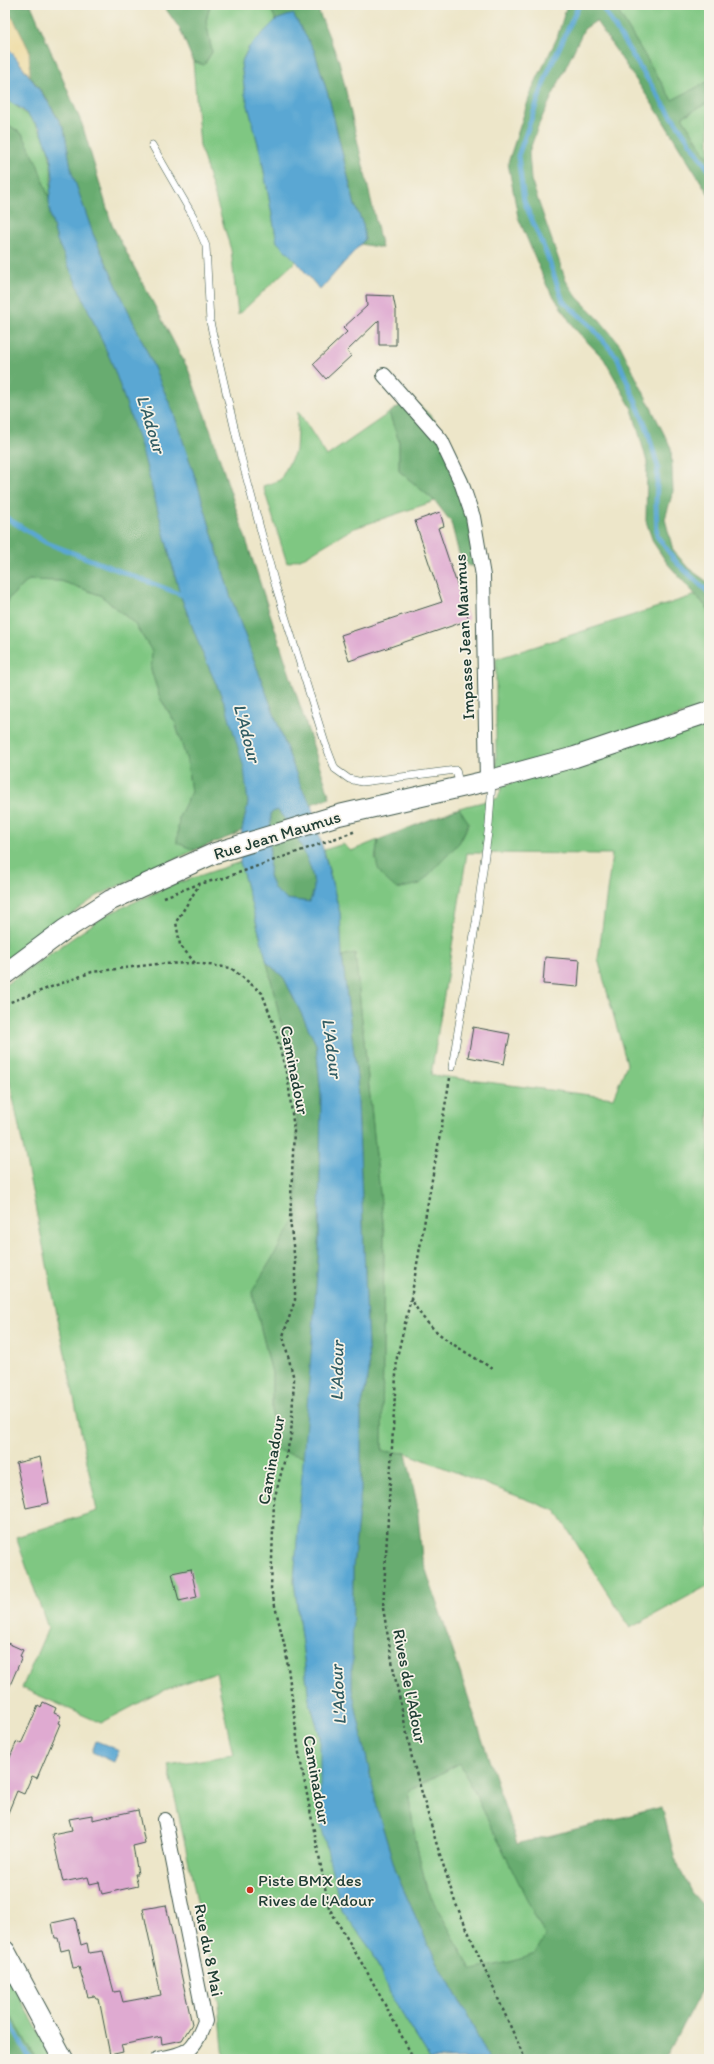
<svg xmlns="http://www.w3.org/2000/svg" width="714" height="2064" viewBox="0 0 714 2064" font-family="Itim,sans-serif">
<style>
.green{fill:#7fc782;stroke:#4f825b;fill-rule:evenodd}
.forest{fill:#67ac70;stroke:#437452;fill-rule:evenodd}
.sand{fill:#eeda9e;stroke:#868c69}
.water{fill:#5aa7d3;stroke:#3c7284;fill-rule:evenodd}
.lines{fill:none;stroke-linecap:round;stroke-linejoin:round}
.stream{stroke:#5aa7d3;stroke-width:5}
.building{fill:#dfaad1}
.service-casing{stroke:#3e564a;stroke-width:8}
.minor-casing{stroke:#3e564a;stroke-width:16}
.secondary-casing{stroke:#3e564a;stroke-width:22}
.path{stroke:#3e564a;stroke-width:2.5;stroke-dasharray:3 3;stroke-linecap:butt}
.service{stroke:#fff;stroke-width:7}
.minor{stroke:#fff;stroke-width:14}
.secondary{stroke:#fff;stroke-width:20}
.poi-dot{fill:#c8321e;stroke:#f7f3e8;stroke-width:1.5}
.labels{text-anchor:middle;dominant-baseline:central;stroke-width:3.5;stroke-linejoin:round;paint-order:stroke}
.street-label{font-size:17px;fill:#1f3d34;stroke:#f7f3e8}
.poi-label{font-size:17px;fill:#1f3d34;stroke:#f7f3e8;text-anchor:start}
.water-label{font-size:18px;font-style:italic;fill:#315d64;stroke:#f7f3e8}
</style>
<rect width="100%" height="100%" fill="#f7f3e8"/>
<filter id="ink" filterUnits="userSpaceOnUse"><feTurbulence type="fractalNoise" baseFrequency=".025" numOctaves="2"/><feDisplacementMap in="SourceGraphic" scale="8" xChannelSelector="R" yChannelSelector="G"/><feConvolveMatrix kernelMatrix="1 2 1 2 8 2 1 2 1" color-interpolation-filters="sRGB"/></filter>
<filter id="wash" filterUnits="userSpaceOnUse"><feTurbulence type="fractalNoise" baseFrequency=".012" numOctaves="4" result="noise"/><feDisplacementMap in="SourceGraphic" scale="16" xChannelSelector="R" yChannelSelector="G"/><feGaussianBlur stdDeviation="0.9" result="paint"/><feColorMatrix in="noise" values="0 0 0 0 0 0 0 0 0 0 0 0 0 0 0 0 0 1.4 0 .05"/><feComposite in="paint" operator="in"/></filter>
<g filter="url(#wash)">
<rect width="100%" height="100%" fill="#ede6c9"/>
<path class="green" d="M 210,5 L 269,5 L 276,20 L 249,47 L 241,63 L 245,94 L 261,155 L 277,242 L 296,261 L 238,315 L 231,250 L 200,146 L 193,61 L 204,65 L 212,52 L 206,21 Z
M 614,5 L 709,5 L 709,81 L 672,101 Z
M 5,99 C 45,122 57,153 49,198 L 23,135 L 5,122 Z
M 709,102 L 709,159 L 682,117 Z
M 298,411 L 327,456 L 389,413 L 399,441 L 399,471 L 435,501 L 352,529 L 305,557 L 287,563 L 263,486 L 280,480 L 296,450 Z
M 29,580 L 61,581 L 100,595 L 134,623 L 152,651 L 151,670 L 160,698 L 175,722 L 187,761 L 191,792 L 179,817 L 177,843 L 195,850 L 97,896 L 5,961 L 5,626 L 8,599 Z
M 696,595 L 709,610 L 709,706 L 539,761 L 496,769 L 496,659 Z
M 709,717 L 709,1585 L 630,1628 L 556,1511 L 406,1453 L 382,1451 L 384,1232 L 355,953 L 342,956 L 340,913 L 324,850 L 343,844 L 351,851 L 378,840 L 375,860 L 459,843 L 469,824 L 459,808 L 498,798 L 502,786 ZM 467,853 L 612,854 L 598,959 L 627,1064 L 613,1098 L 431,1075 Z
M 240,862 L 267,962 L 297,1094 L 296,1218 L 252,1293 L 272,1373 L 272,1448 L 304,1457 L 294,1581 L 309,1699 L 320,1736 L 341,1909 L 372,1951 L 389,1993 L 430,2059 L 224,2059 L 219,2004 L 168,1765 L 233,1755 L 216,1672 L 162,1691 L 101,1723 L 22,1688 L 48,1628 L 16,1537 L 97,1511 L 5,1058 L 5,985 L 106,915 L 172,885 Z
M 460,1763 L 546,1936 L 535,1954 L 514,1961 L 472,1971 L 427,1890 L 415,1838 L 408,1792 Z
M 5,1969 L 53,2059 L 36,2059 L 5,2005 Z"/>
<path class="forest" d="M 5,5 L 31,5 L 82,124 L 112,225 L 188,369 L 211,432 L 330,798 L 311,804 L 301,787 L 230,595 L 198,486 L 174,414 L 148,354 L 93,234 L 72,173 L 64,129 L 47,99 L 30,76 L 29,50 L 14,20 L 5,9 Z
M 163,5 L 210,5 L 206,21 L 212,52 L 204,65 L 193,61 L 180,29 Z
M 269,5 L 316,5 L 339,61 L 382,248 L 361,244 L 365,239 L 363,224 L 355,206 L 329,98 L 314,50 L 293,14 L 276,20 Z
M 567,5 L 614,5 L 672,100 L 709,81 L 709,102 L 682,117 L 709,159 L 709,195 L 657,111 L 596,21 L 584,29 L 539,124 L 529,152 L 531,180 L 566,281 L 577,297 L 599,319 L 620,345 L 671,448 L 673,491 L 665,519 L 673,550 L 688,568 L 709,583 L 709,610 L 667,563 L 653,542 L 646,521 L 647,462 L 632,409 L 604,359 L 574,328 L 547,286 L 518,217 L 508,163 L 532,89 L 557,38 Z
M 5,122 L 23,135 L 37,163 L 49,198 L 50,214 L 57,240 L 112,363 L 141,446 L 180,594 L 202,652 L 226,706 L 245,768 L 248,803 L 242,830 L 234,835 L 195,850 L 177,843 L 179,817 L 191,792 L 187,761 L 175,722 L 160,698 L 151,670 L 152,651 L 134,623 L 100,595 L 61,581 L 29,580 L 8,599 L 5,626 Z
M 411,398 L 433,418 L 467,482 L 486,565 L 469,566 L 459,554 L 451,522 L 435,501 L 399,471 L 399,441 L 389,413 Z
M 459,808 L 469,823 L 459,843 L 420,884 L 397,889 C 376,872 374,867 378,840 Z
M 277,810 C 292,825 314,865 314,887 C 314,891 311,897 310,902 L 286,899 L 274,889 L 269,876 L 271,812 Z
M 355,953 L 384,1232 L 382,1451 L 406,1453 L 417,1504 L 422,1558 L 517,1844 L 662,1807 L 675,1859 L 691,1892 L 709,1912 L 709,1975 L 665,2059 L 489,2059 L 465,2011 L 429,1947 L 397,1875 L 378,1812 L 352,1690 L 353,1567 L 361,1490 L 361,1409 L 369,1372 L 357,1078 L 342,956 ZM 460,1763 L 545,1936 L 535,1954 L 514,1961 L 472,1970 L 427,1890 L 415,1838 L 408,1791 Z
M 267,962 L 284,978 L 316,1044 L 321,1095 L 319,1248 L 304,1457 L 272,1449 L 272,1373 L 252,1292 L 296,1218 L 297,1094 Z
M 5,2005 L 36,2059 L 5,2059 Z"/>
<path class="sand" d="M 5,9 L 14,20 L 29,50 L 30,76 L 10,50 L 5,48 Z"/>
<path class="water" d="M 293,14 L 314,50 L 329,98 L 355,206 L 363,224 L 365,239 L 320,290 L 296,261 L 277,242 L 261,155 L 245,94 L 241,63 L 249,47 L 276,20 Z
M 5,48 L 10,50 L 46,99 L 64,129 L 72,173 L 93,234 L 148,354 L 174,414 L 198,486 L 230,595 L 301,787 L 311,804 L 340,913 L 342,956 L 357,1078 L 369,1372 L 361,1409 L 361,1490 L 353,1567 L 352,1690 L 378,1812 L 397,1875 L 429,1947 L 465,2011 L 489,2059 L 430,2059 L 389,1993 L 372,1951 L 341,1909 L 320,1820 L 320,1736 L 309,1699 L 294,1581 L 319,1248 L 321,1095 L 316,1044 L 284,978 L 267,962 L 240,862 L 242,830 L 248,803 L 244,768 L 226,706 L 202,652 L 180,594 L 141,446 L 112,363 L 57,240 L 50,214 L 49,198 L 53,178 L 51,156 L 40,128 L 22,109 L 5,99 ZM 277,810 C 292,825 314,865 314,887 C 314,891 311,898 310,902 L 286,899 L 274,889 L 269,876 L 271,813 Z
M 96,1741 L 119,1750 L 114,1762 L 92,1752 Z"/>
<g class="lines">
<path class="stream" d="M 579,5 L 548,72 L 518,156 L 524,201 L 547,255 L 563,301 L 590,325 L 617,357 L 647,429 L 658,467 L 656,502 L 657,536 L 677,563 L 709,593
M 601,5 L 662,102 L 709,170
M 5,517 L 47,543 L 185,596
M 5,2013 L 30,2059"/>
</g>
<g id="blocks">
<path class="building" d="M 366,295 L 393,296 L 396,311 L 396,345 L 379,345 L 379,320 L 347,351 L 351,356 L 326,379 L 313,364 L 347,332 L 343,328 L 367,306 Z
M 440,512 L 444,526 L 438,528 L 469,620 L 349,661 L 341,635 L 442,602 L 415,521 Z
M 545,957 L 580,960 L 578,987 L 543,984 Z
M 473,1027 L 510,1034 L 504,1064 L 468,1057 Z
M 40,1457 L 49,1503 L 26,1508 L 16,1463 Z
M 191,1569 L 197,1597 L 179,1601 L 172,1573 Z
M 5,1642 L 23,1650 L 20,1656 L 22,1657 L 5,1697 Z
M 43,1702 L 56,1708 L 54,1713 L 61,1716 L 58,1723 L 60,1724 L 37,1778 L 32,1776 L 24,1794 L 17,1791 L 5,1820 L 5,1769 L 17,1741 L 21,1744 L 38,1706 L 41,1708 Z
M 138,1810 L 145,1843 L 133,1846 L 138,1874 L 135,1874 L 138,1886 L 102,1894 L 99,1882 L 90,1884 L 88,1877 L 63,1882 L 52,1834 L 72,1830 L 69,1819 L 92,1815 L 92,1820 Z
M 166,1905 L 192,2024 L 182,2040 L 162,2044 L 161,2037 L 121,2045 L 123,2052 L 110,2055 L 99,1999 L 96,1999 L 94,1996 L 88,1997 L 79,1967 L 73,1968 L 69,1949 L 61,1951 L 58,1938 L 55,1938 L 52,1923 L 75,1918 L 81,1945 L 87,1943 L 89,1953 L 103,1951 L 114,1992 L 120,1991 L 123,2002 L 161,1995 L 143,1909 Z"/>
</g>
</g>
<g filter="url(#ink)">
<use href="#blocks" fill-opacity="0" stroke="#3e564a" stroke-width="1"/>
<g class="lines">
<defs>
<path id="service" d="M 152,145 L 193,216 L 206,246 L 210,322 L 241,457 L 275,584 L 325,743 L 335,769 L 349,779 L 362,782 L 456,770 L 460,787
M 452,1067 L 476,922 L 489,825 L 492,782"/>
<path id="minor" d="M 384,375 L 441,440 L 461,482 L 473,517 L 483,576 L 487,781
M 158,2059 C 188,2054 194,2051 205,2021 L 165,1820"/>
<path id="secondary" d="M 5,974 L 64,930 L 111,900 L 215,853 L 339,815 L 487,781 L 575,757 L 709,712
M 5,1951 L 63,2059"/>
</defs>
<use href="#service" class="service-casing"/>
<use href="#minor" class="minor-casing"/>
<use href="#secondary" class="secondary-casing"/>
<path class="path" d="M 164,897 L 199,884 L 224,878 L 356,831
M 195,963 L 180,945 L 176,922 L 199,885
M 5,1004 L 92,972 L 157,964 L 195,963 L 231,968 L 262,993 L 274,1025 L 288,1080 L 294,1130 L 290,1220 L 295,1262 L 295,1300 L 283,1336 L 294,1379 L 291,1436 L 274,1500 L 271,1589 L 286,1652 L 299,1753 L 329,1908 L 370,1977 L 414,2059
M 450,1078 L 411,1298 C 428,1334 460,1348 493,1369
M 411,1298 L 397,1357 L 383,1608 L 394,1672 L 412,1758 L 436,1842 L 455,1902 L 525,2059"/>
<use href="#service" class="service"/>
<use href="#minor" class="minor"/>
<use href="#secondary" class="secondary"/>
</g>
</g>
<circle class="poi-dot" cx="250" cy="1890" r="4"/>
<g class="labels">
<g class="street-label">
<text transform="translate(464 637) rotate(-93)">Impasse Jean Maumus</text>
<text transform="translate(277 835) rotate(-17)">Rue Jean Maumus</text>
<text transform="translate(295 1070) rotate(79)">Caminadour</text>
<text transform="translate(271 1460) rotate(-80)">Caminadour</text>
<text transform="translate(410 1686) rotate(79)">Rives de l'Adour</text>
<text transform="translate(317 1780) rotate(80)">Caminadour</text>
<text transform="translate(209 1950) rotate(79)">Rue du 8 Mai</text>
</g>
<g class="poi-label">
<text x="258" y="1880">Piste BMX des<tspan x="258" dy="20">Rives de l'Adour</tspan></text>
</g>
<g class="water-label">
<text transform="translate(151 424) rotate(73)">L'Adour</text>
<text transform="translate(247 733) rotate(75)">L'Adour</text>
<text transform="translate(332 1048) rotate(82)">L'Adour</text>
<text transform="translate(337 1371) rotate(-89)">L'Adour</text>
<text transform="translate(338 1695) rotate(-94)">L'Adour</text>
</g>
</g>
<rect width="714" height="2064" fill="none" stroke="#f7f3e8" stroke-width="20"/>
</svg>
